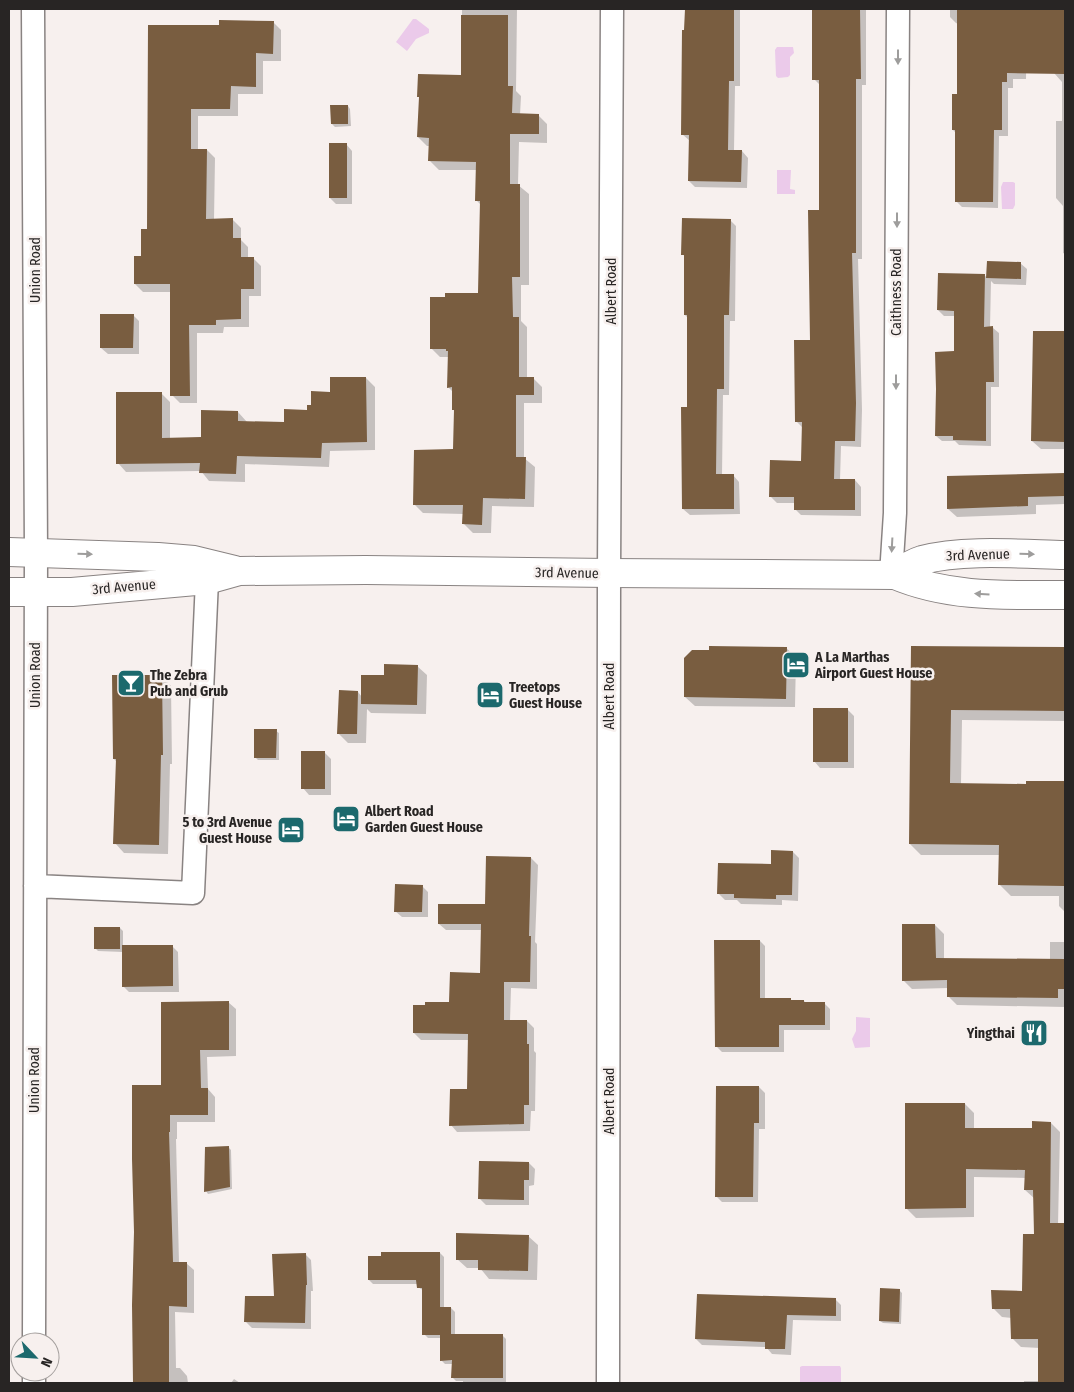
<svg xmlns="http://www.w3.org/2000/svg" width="1074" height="1392" viewBox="0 0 1074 1392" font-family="'Fira Sans Condensed',sans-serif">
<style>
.water{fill:#ebcaea}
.shadow{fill:#0003}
.building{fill:#795d40}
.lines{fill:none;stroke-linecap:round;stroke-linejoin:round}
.minor-casing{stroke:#898382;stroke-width:25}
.tertiary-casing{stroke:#898382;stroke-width:30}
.minor{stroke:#fff;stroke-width:22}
.tertiary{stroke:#fff;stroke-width:28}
.oneway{fill:#9e9d9c}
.labels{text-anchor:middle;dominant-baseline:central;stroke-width:5;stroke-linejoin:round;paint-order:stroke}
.street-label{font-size:14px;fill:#282524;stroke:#f7f0ee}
.poi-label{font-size:14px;font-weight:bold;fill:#282524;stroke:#f7f0ee;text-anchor:start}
</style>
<rect width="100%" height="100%" fill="#f7f0ee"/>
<path class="water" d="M 413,19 L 416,19 L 429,29 L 429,33 L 416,39 L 407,51 L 396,42 Z
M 777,47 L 793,47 L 794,53 L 790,57 L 790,75 L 788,77 L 778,78 L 776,76 L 775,50 Z
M 777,170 L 791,170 L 790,189 L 795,190 L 795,194 L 777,194 Z
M 1003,182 L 1013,182 L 1015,183 L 1015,205 L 1013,209 L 1002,209 L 1001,187 Z
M 856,1017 L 870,1018 L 870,1047 L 855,1048 L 852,1039 L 856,1031 Z
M 802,1366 L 840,1366 L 841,1368 L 841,1383 L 800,1383 L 800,1367 Z"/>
<path class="shadow" d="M 462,9 L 517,9 L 516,91 L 521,96 L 520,115 L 538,115 L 547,124 L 547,143 L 519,142 L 518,185 L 529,194 L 529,285 L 521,285 L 521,321 L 527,327 L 527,378 L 533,378 L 542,387 L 542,403 L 524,403 L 524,458 L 535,467 L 534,507 L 492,506 L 491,533 L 473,533 L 464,524 L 464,514 L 423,513 L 414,504 L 454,450 L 455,412 L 453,409 L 453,392 L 448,387 L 449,357 L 440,357 L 431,348 L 479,294 L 481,205 L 477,201 L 477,170 L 439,170 L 430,161 L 430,146 L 427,146 L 418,137 L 462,76 Z
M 686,9 L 740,9 L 740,86 L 735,86 L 734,151 L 742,151 L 748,158 L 747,188 L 695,187 L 689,181 L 690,141 L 682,134 Z
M 813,9 L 866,9 L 866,85 L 862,85 L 862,259 L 858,259 L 862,410 L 861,447 L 841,446 L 840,480 L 855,480 L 861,487 L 861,516 L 801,515 L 795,509 L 795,503 L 777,503 L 771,497 L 802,462 L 803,428 L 796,421 L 811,341 L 820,212 L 820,85 L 814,79 Z
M 950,9 L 1021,9 L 1027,14 L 1026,79 L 1013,79 L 1013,88 L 1008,88 L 1008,136 L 999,136 L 998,208 L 962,207 L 956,201 L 956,133 L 953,130 L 958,95 L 958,24 L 956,23 L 950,17 Z
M 1056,9 L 1065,9 L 1065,254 L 1063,253 L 1063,206 L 1056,198 L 1056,121 L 1062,121 L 1062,82 L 1054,73 Z
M 273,22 L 281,30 L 281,61 L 263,61 L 263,94 L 238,94 L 238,116 L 198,116 L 198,150 L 207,150 L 215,158 L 214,220 L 233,220 L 241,228 L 241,240 L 248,247 L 248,258 L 253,258 L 261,266 L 261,296 L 249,296 L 249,327 L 224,327 L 223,333 L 197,333 L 197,403 L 180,403 L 172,395 L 171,292 L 143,292 L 135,284 L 148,231 L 220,26 Z
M 348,106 L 350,109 L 351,126 L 335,127 L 332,124 Z
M 346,144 L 352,151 L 352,204 L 336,204 L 330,198 Z
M 730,220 L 736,226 L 735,321 L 730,321 L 729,395 L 723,395 L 722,476 L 733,475 L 739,482 L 740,514 L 690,515 L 683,509 L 688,408 L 688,318 L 685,315 L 686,257 L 682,254 Z
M 988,262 L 1020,263 L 1027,269 L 1026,285 L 994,284 L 991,281 L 990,328 L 993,328 L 999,333 L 999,387 L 991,387 L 991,446 L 959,445 L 955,441 L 942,441 L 936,436 L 956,353 L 955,316 L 944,316 L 938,310 L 985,276 L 988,278 Z
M 1065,285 L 1065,449 L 1041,449 L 1032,441 L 1065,332 Z
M 133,315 L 139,321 L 139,354 L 108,354 L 101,348 Z
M 366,378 L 375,387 L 375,450 L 330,451 L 329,467 L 245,464 L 245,482 L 209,481 L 201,471 L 126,472 L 118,463 L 161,393 L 170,402 L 170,439 L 202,439 L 238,412 L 247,422 L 285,423 L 308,411 L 312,406 L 331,393 Z
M 1065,474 L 1065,504 L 1036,505 L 1036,514 L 957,517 L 948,509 L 948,477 Z
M 912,647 L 1065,648 L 1065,721 L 962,720 L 961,784 L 1027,785 L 1027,782 L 1065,782 L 1065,912 L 1059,906 L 1059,896 L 1011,896 L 1000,885 L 1000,855 L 921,855 L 910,844 Z
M 786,648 L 796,657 L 795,707 L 695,706 L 685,697 Z
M 417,666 L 427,675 L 426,714 L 371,713 L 367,709 L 366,743 L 348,743 L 338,733 L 358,692 L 362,697 L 385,677 Z
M 162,676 L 171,686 L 172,764 L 170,764 L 168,854 L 124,853 L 115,843 L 117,762 L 114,759 Z
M 848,710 L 854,716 L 854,768 L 820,768 L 814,761 Z
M 276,731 L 279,733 L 279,760 L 258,760 L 255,757 Z
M 325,753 L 331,759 L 331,795 L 309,795 L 303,788 Z
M 793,852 L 799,858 L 798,901 L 782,900 L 782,905 L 741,904 L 737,900 L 725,900 L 719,894 L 772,865 Z
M 531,858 L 538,865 L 535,942 L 537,944 L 537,989 L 511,988 L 510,1021 L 527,1021 L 534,1028 L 534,1051 L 536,1053 L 535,1111 L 531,1111 L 530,1131 L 457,1132 L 451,1125 L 469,1090 L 469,1040 L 421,1040 L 414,1033 L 426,1006 L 451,1003 L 481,974 L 482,930 L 446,930 L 439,924 L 486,905 Z
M 422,886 L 428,892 L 428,917 L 402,917 L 395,911 Z
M 935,925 L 944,934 L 944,959 L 1050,960 L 1050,942 L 1065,942 L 1065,1007 L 957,1005 L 948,996 L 948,988 L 912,989 L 903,980 Z
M 120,928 L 123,931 L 123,947 L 172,946 L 178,952 L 179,992 L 129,992 L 123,986 L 123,952 L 98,951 L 96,949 Z
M 760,941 L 765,946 L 765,999 L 790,999 L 792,1001 L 804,1001 L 806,1003 L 824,1003 L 830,1009 L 830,1030 L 784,1030 L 784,1052 L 722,1052 L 717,1047 Z
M 228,1002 L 236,1009 L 236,1056 L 207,1057 L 208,1089 L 215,1097 L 215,1122 L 177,1122 L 177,1139 L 176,1139 L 179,1263 L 186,1263 L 194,1270 L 194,1313 L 175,1312 L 176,1368 L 180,1368 L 187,1376 L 188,1383 L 134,1383 L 133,1305 L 162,1086 Z
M 759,1087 L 765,1093 L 765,1129 L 759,1129 L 758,1202 L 722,1202 L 716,1196 Z
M 965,1104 L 974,1113 L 974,1129 L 1033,1130 L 1051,1123 L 1060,1132 L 1058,1225 L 1065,1225 L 1065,1383 L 1024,1383 L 1024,1381 L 1040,1381 L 1040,1348 L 1021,1347 L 1012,1338 L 1012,1318 L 1002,1317 L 993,1308 L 1023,1292 L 1035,1235 L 1035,1199 L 1025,1190 L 1026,1178 L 974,1177 L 974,1217 L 916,1218 L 907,1209 Z
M 229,1148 L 231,1150 L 232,1189 L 208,1194 L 206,1191 Z
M 529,1163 L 535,1169 L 534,1185 L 529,1186 L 529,1205 L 486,1205 L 480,1199 Z
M 528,1236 L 538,1245 L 537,1280 L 489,1279 L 480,1268 L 467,1268 L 457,1259 Z
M 440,1253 L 444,1257 L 444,1308 L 451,1308 L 455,1312 L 455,1335 L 502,1335 L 506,1339 L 506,1382 L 498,1382 L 498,1383 L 463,1383 L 463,1381 L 456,1381 L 452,1377 L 453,1364 L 445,1364 L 441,1360 L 441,1338 L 428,1338 L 424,1334 L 424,1291 L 418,1287 L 418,1284 L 373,1284 L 369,1280 Z
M 305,1254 L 311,1260 L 313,1291 L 311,1291 L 311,1329 L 252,1328 L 246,1322 L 275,1297 Z
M 899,1290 L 902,1293 L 901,1324 L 883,1323 L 880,1321 Z
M 835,1299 L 841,1305 L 841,1321 L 793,1320 L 791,1355 L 772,1354 L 766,1347 L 702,1345 L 696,1339 Z
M 234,1379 L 240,1383 L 231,1383 Z"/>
<path class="building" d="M 685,9 L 734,9 L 734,81 L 729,81 L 728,150 L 742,150 L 741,182 L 688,181 L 689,135 L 681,135 L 682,30 L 684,30 Z
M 812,9 L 860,9 L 861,79 L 856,79 L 856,253 L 852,253 L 856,403 L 855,441 L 835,441 L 834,479 L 855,479 L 855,510 L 794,510 L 794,497 L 769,497 L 770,460 L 801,461 L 802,422 L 795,422 L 794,340 L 810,340 L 808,210 L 819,210 L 819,80 L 812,80 Z
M 957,9 L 1065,9 L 1065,74 L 1007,73 L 1007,82 L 1002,82 L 1002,130 L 994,130 L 993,202 L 955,202 L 955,130 L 952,130 L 952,94 L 957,94 Z
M 461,15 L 508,15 L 508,86 L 513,86 L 512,113 L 539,114 L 539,134 L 510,134 L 510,184 L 520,184 L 520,277 L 512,277 L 513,317 L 519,317 L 519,377 L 534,377 L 534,395 L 516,395 L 516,457 L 526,457 L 525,499 L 483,498 L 482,525 L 462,524 L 463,505 L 413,505 L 414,450 L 453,449 L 454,410 L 452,410 L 452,387 L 447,388 L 448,351 L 446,351 L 446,349 L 430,349 L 430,297 L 445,297 L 445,293 L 478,293 L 480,201 L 475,201 L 476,162 L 428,161 L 429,138 L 417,137 L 419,97 L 417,97 L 418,74 L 461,75 Z
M 219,20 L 274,21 L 273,54 L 256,53 L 256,87 L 231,86 L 230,109 L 191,109 L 191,149 L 207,149 L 206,219 L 233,218 L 233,238 L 241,238 L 241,257 L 254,257 L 254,289 L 241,289 L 241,319 L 216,320 L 216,325 L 189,325 L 190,396 L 170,396 L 170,284 L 134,284 L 134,256 L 141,256 L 141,229 L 147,229 L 148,25 L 219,25 Z
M 330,105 L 348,105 L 348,124 L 331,124 Z
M 329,143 L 347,143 L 347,198 L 329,198 Z
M 682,218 L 731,219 L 729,315 L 724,315 L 724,389 L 717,389 L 716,474 L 734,474 L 734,509 L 682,509 L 681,407 L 687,407 L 687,315 L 684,315 L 684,255 L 681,255 Z
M 987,261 L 1021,262 L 1021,279 L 986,278 Z
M 938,273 L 985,274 L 984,327 L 993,326 L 994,382 L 986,382 L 986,441 L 953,440 L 953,436 L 935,436 L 936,389 L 935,352 L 954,351 L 954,311 L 937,310 Z
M 100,314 L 134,314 L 133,348 L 100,348 Z
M 1033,331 L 1065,331 L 1065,442 L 1031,441 Z
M 330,377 L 366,377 L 367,442 L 322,443 L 321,458 L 237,456 L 236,474 L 199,473 L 200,463 L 116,464 L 116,392 L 162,392 L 162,438 L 201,437 L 201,410 L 238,411 L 238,421 L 284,422 L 284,409 L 307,410 L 307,405 L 311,405 L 311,391 L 330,392 Z
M 1065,473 L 1065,496 L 1028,497 L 1028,506 L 947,509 L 947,476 Z
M 709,646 L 787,647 L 786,699 L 684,697 L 684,658 L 692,650 L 709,650 Z
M 911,646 L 1065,647 L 1065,711 L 951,710 L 950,783 L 1026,784 L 1026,781 L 1065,781 L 1065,886 L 998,885 L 999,845 L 909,844 Z
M 384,664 L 418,665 L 417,705 L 361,704 L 361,675 L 384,675 Z
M 112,675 L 162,675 L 163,755 L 161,755 L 159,845 L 113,844 L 116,759 L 113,759 Z
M 339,690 L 358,691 L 357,734 L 337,734 Z
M 813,708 L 848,708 L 848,762 L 813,762 Z
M 254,729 L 277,729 L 276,758 L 254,758 Z
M 301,751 L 325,751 L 325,789 L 301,789 Z
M 771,850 L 793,851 L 792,895 L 776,895 L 776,899 L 734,898 L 734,894 L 717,894 L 718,863 L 771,864 Z
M 486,856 L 531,857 L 529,936 L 531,936 L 530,982 L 504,982 L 504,1020 L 527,1020 L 527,1044 L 529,1044 L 529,1105 L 524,1105 L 524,1124 L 449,1126 L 450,1089 L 467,1089 L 468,1034 L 413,1033 L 413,1005 L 425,1005 L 425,1002 L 449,1002 L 450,972 L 480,973 L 481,924 L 438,924 L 438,904 L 485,904 Z
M 395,884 L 423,885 L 422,912 L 394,912 Z
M 902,924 L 935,924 L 936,958 L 1065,959 L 1065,989 L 1058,989 L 1058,998 L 947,997 L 947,980 L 902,981 Z
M 94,927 L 120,927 L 120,949 L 94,949 Z
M 714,940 L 760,940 L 760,998 L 791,998 L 791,1000 L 804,1000 L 804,1002 L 825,1002 L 825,1025 L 779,1025 L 779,1047 L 715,1047 Z
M 122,945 L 173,945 L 173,986 L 122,987 Z
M 229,1001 L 229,1050 L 200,1050 L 201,1088 L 208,1088 L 208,1115 L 170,1115 L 170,1132 L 169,1132 L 173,1262 L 187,1262 L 187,1307 L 169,1306 L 169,1383 L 133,1383 L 132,1305 L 134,1232 L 132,1159 L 132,1085 L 161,1085 L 161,1002 Z
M 716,1086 L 759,1086 L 759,1123 L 754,1123 L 753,1197 L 715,1197 Z
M 905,1103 L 965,1103 L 965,1128 L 1032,1128 L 1032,1121 L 1051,1122 L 1050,1223 L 1065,1223 L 1065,1383 L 1038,1383 L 1038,1339 L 1011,1339 L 1010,1309 L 992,1309 L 991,1290 L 1022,1291 L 1023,1234 L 1034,1234 L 1033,1190 L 1024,1190 L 1025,1170 L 966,1169 L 966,1208 L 905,1209 Z
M 229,1146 L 230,1187 L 204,1192 L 205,1147 Z
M 479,1161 L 529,1162 L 529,1180 L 524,1180 L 524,1200 L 478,1199 Z
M 456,1233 L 529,1235 L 528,1271 L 478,1270 L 478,1260 L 456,1260 Z
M 381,1252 L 440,1252 L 440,1307 L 451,1307 L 451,1334 L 503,1334 L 503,1378 L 451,1378 L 452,1360 L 440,1361 L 440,1335 L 422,1335 L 422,1288 L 417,1288 L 416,1280 L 368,1280 L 368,1256 L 381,1256 Z
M 306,1253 L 307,1285 L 306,1285 L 305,1323 L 244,1322 L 245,1296 L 274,1296 L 272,1254 Z
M 880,1288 L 900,1289 L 899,1322 L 879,1321 Z
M 697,1294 L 836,1298 L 836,1316 L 787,1315 L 785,1349 L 765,1349 L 765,1342 L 695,1339 Z"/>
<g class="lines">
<defs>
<path id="minor" d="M 33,9 L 36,553 L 34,1342
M 891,575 L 895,513 L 898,9
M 35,886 L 193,893 L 207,580
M 34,1383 L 34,1372
M 608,1383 L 609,573 L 612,9"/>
<path id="tertiary" d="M 9,552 L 158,557 L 194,560 L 235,570
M 895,575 C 903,569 912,563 922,560 C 963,549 1022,554 1065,555
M 9,592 L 72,592 L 207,580 L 239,571 L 366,570 L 609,573 L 895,575 C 949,598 1008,595 1065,595"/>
</defs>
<use href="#minor" class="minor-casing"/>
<use href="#tertiary" class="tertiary-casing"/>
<use href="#minor" class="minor"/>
<use href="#tertiary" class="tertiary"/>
</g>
<defs><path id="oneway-solid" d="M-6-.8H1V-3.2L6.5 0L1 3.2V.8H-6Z" transform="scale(1.25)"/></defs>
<g class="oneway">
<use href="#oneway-solid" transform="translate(898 57) rotate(90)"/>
<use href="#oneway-solid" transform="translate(897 220) rotate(90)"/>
<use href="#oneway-solid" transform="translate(896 382) rotate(90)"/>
<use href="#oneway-solid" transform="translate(892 545) rotate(93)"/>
<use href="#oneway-solid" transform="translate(85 554) rotate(2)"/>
<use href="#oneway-solid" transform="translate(1027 554) rotate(1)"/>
<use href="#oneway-solid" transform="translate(982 594) rotate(-176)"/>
</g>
<defs>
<symbol id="hotel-square" viewBox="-11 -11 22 22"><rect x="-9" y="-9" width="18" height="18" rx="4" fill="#1c696d" stroke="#f7f0ee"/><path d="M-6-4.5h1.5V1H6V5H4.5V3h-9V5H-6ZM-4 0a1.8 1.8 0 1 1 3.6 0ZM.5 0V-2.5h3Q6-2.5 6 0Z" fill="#fff"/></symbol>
<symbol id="bar-square" viewBox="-11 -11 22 22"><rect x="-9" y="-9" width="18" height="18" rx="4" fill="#1c696d" stroke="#f7f0ee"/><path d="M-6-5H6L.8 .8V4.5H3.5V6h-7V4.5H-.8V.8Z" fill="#fff"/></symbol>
<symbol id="restaurant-square" viewBox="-11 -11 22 22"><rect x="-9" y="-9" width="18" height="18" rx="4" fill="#1c696d" stroke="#f7f0ee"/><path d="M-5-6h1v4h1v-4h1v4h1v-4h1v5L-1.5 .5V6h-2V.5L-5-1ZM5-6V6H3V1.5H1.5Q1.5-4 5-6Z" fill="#fff"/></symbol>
</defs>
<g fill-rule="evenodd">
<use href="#hotel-square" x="780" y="649" width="32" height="32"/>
<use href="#bar-square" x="115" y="667" width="32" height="32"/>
<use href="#hotel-square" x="474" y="679" width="32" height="32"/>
<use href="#hotel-square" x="330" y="803" width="32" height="32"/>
<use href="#hotel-square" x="275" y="814" width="32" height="32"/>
<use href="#restaurant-square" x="1018" y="1017" width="32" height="32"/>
</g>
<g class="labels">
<g class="street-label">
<text transform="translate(35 270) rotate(-90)">Union Road</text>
<text transform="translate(611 291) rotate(-90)">Albert Road</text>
<text transform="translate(896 292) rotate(-90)">Caithness Road</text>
<text transform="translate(978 555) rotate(-2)">3rd Avenue</text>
<text transform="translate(567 573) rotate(1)">3rd Avenue</text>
<text transform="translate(124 587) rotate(-5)">3rd Avenue</text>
<text transform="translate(35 675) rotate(-90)">Union Road</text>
<text transform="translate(609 696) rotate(-90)">Albert Road</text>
<text transform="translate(34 1080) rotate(-90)">Union Road</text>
<text transform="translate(609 1101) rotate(-90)">Albert Road</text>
</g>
<g class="poi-label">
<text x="815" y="657">A La Marthas<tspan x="815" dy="16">Airport Guest House</tspan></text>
<text x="150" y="675">The Zebra<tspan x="150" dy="16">Pub and Grub</tspan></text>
<text x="509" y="687">Treetops<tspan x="509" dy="16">Guest House</tspan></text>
<text x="365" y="811">Albert Road<tspan x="365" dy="16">Garden Guest House</tspan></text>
<text x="272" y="822" text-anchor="end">5 to 3rd Avenue<tspan x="272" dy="16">Guest House</tspan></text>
<text x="1015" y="1033" text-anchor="end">Yingthai</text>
</g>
</g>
<rect width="1074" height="1392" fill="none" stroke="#282524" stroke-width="20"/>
<g transform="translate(35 1357) rotate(115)"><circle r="24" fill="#f7f0ee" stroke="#a49f9d"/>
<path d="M0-4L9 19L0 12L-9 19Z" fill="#1c696d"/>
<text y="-8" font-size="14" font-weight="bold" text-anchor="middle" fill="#282524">N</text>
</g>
</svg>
